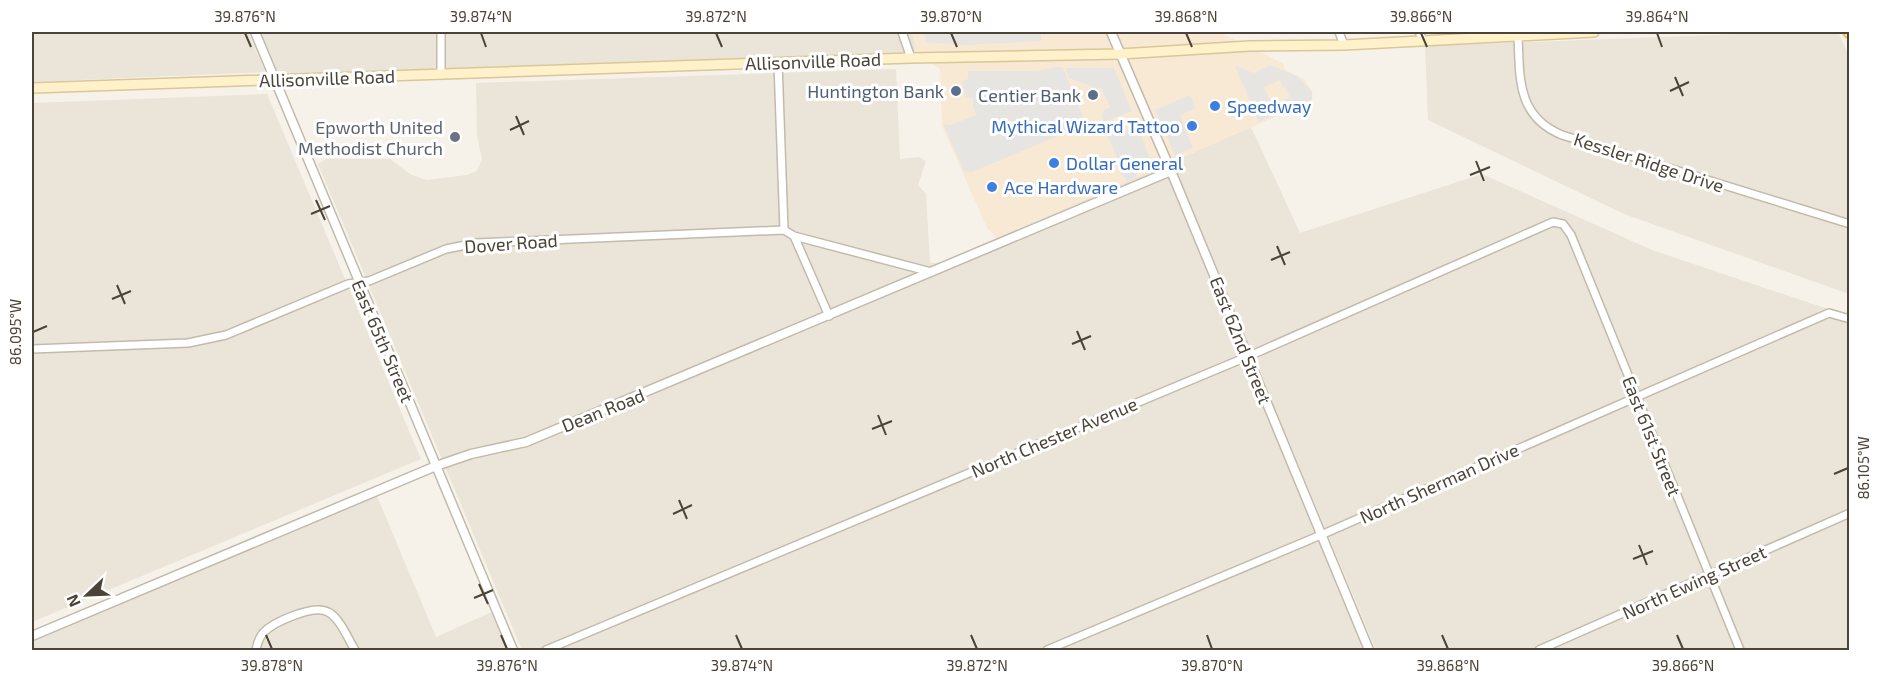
<svg xmlns="http://www.w3.org/2000/svg" width="1881" height="682" viewBox="0 0 1881 682" font-family="'Exo 2',sans-serif">
<style>
.residential{fill:#eae5d8}
.commercial{fill:#f8e9d5}
.parking{fill:#e7e5e2;fill-rule:evenodd}
.lines{fill:none;stroke-linecap:round;stroke-linejoin:round}
.minor-casing{stroke:#c2bbac;stroke-width:10}
.tertiary-casing{stroke:#c2bbac;stroke-width:11}
.secondary-casing{stroke:#d9c797;stroke-width:12}
.primary-casing{stroke:#ecc362;stroke-width:14}
.minor{stroke:#fff;stroke-width:7}
.tertiary{stroke:#fff;stroke-width:8}
.secondary{stroke:#fff2cb;stroke-width:9}
.primary{stroke:#ffe29a;stroke-width:10}
.ticks{fill:none;stroke:#4b4337;stroke-width:2}
.service-dot{fill:#5c6f8a;stroke:#fff;stroke-width:2}
.shop-dot{fill:#3f7fe0;stroke:#fff;stroke-width:2}
.worship-dot{fill:#6b7280;stroke:#fff;stroke-width:2}
.labels{text-anchor:middle;dominant-baseline:central;stroke-width:6;stroke-linejoin:round;paint-order:stroke}
.street-label{font-size:18px;fill:#4b4337;stroke:#fff}
.service-label{font-size:18px;fill:#4e5e75;stroke:#fff;text-anchor:end}
.shop-label{font-size:18px;fill:#366cbe;stroke:#fff;text-anchor:start}
.worship-label{font-size:18px;fill:#5b616d;stroke:#fff;text-anchor:end}
.neatline{fill:none;stroke:#4b4337;stroke-width:2}
.ticks-label{font-size:15px;text-anchor:middle;fill:#4b4337}
</style>
<rect width="100%" height="100%" fill="#f6f2ea"/>
<path class="residential" d="M 32,32 L 248,32 L 265,72 L 32,82 Z
M 260,32 L 912,32 L 916,52 L 278,74 Z
M 1792,32 L 1838,32 L 1850,58 L 1849,294 L 1624,214 L 1428,120 L 1425,46 Z
M 896,69 L 900,159 L 919,157 L 926,161 L 918,185 L 926,194 L 930,263 L 939,263 L 997,238 L 1164,165 L 1366,650 L 522,650 L 318,164 L 326,159 L 390,159 L 410,174 L 426,180 L 467,175 L 477,171 L 482,159 L 477,136 L 476,83 Z
M 267,94 L 421,459 L 32,622 L 32,103 Z
M 1251,127 L 1300,233 L 1482,174 L 1652,250 L 1849,316 L 1849,650 L 1376,650 L 1172,162 Z
M 377,496 L 436,637 L 494,611 L 510,650 L 32,650 L 32,641 Z"/>
<path class="commercial" d="M 912,32 L 1219,32 L 1284,64 L 1284,69 L 1304,79 L 1313,93 L 1309,102 L 997,238 L 987,228 L 942,126 L 940,69 L 916,52 Z"/>
<path class="parking" d="M 924,32 L 1041,32 L 1041,41 L 963,45 L 926,42 Z
M 1270,65 L 1297,76 L 1312,92 L 1312,100 L 1259,122 L 1235,66 L 1254,73 ZM 1280,80 L 1283,88 L 1286,87 L 1290,97 L 1273,107 L 1264,87 Z
M 1059,67 L 1063,68 L 1086,124 L 972,172 L 964,171 L 943,124 L 950,125 L 977,115 L 973,108 L 973,98 L 966,98 L 962,81 L 968,79 L 968,71 L 1036,71 Z
M 1066,68 L 1114,68 L 1132,111 L 1104,122 L 1102,117 L 1104,110 L 1110,107 L 1101,87 L 1099,89 L 1069,78 Z
M 1190,95 L 1196,108 L 1180,115 L 1193,148 L 1175,155 L 1155,110 Z
M 1138,129 L 1153,165 L 1137,172 L 1136,177 L 1127,181 L 1120,172 L 1118,167 L 1120,166 L 1106,132 Z"/>
<g class="lines">
<defs>
<path id="minor" d="M 441,32 L 441,74
M 902,32 L 911,58
M 1339,32 L 1344,45
M 1419,32 L 1423,40
M 1518,35 C 1520,77 1516,116 1562,135 L 1850,224
M 778,63 L 784,230
M 794,236 L 829,316
M 32,349 L 188,343 L 226,335 L 348,284 L 369,281 L 446,249 L 476,243 L 784,230 L 794,236 L 931,272
M 256,650 C 257,644 259,638 263,633 C 273,622 314,604 328,612 C 340,618 348,639 355,650
M 546,650 L 1256,353 L 1553,222 L 1563,224 L 1571,235 L 1740,650
M 1047,650 L 1321,535 L 1829,313 L 1850,319
M 1539,650 L 1850,513"/>
<path id="tertiary" d="M 255,32 L 513,650
M 1111,32 L 1171,171 L 1369,650
M 32,636 L 436,466 L 471,454 L 526,442 L 1171,171"/>
<path id="secondary" d="M 32,88 L 911,58 L 1120,54 L 1249,46 L 1344,45 L 1594,32"/>
<path id="primary" d="M 1849,32 L 1850,32"/>
</defs>
<use href="#minor" class="minor-casing"/>
<use href="#tertiary" class="tertiary-casing"/>
<use href="#secondary" class="secondary-casing"/>
<use href="#primary" class="primary-casing"/>
<use href="#minor" class="minor"/>
<use href="#tertiary" class="tertiary"/>
<use href="#secondary" class="secondary"/>
<use href="#primary" class="primary"/>
</g>
<path class="ticks" d="M 245,33 L 251,47M 481,33 L 486,47M 716,33 L 722,47M 951,33 L 957,47M 1186,33 L 1192,47M 1421,33 L 1427,47M 1657,33 L 1662,47M 1675,77 L 1683,96M 1670,91 L 1689,82M 516,116 L 524,135M 510,130 L 529,121M 1476,161 L 1484,181M 1470,175 L 1490,167M 316,200 L 325,220M 311,214 L 330,206M 1277,246 L 1285,265M 1271,260 L 1290,252M 117,285 L 125,304M 112,299 L 131,291M 1077,331 L 1085,350M 33,332 L 47,326M 1072,344 L 1091,336M 878,415 L 886,435M 872,429 L 892,421M 1834,474 L 1848,468M 679,500 L 687,519M 673,514 L 692,505M 1639,545 L 1647,565M 1633,559 L 1653,551M 479,584 L 488,604M 474,598 L 493,590M 266,635 L 272,649M 501,635 L 507,649M 736,635 L 742,649M 971,635 L 977,649M 1207,635 L 1212,649M 1442,635 L 1448,649M 1677,635 L 1683,649"/>
<g class="service-dot">
<circle cx="956" cy="91" r="6"/>
<circle cx="1093" cy="95" r="6"/>
</g>
<g class="shop-dot">
<circle cx="1215" cy="106" r="6"/>
<circle cx="1192" cy="126" r="6"/>
<circle cx="1054" cy="163" r="6"/>
<circle cx="992" cy="187" r="6"/>
</g>
<circle class="worship-dot" cx="455" cy="137" r="6"/>
<g class="labels">
<g class="street-label">
<text transform="translate(813 61) rotate(-2)">Allisonville Road</text>
<text transform="translate(327 78) rotate(-2)">Allisonville Road</text>
<text transform="translate(1649 162) rotate(18)">Kessler Ridge Drive</text>
<text transform="translate(511 243) rotate(-4)">Dover Road</text>
<text transform="translate(1241 340) rotate(68)">East 62nd Street</text>
<text transform="translate(383 341) rotate(67)">East 65th Street</text>
<text transform="translate(603 410) rotate(-22)">Dean Road</text>
<text transform="translate(1652 436) rotate(68)">East 61st Street</text>
<text transform="translate(1054 437) rotate(-23)">North Chester Avenue</text>
<text transform="translate(1439 483) rotate(-24)">North Sherman Drive</text>
<text transform="translate(1694 582) rotate(-24)">North Ewing Street</text>
</g>
<g class="service-label">
<text x="944" y="91">Huntington Bank</text>
<text x="1081" y="95">Centier Bank</text>
</g>
<g class="shop-label">
<text x="1227" y="106">Speedway</text>
<text x="1180" y="126" text-anchor="end">Mythical Wizard Tattoo</text>
<text x="1066" y="163">Dollar General</text>
<text x="1004" y="187">Ace Hardware</text>
</g>
<g class="worship-label">
<text x="443" y="127">Epworth United<tspan x="443" dy="21">Methodist Church</tspan></text>
</g>
</g>
<rect width="1881" height="682" fill="none" stroke="#ffffff" stroke-width="66"/>
<g transform="translate(87 595) rotate(247)" stroke="#ffffff" stroke-width="4.5" paint-order="stroke">
<path d="M0-4.5L10 22L0 15L-10 22Z" fill="#4b4337"/>
<text y="-9" font-size="16" font-weight="bold" text-anchor="middle" fill="#4b4337">N</text>
</g>
<rect x="33" y="33" width="1815" height="616" class="neatline"/>
<g class="ticks-label">
<text x="245" y="22">39.876°N</text>
<text x="481" y="22">39.874°N</text>
<text x="716" y="22">39.872°N</text>
<text x="951" y="22">39.870°N</text>
<text x="1186" y="22">39.868°N</text>
<text x="1421" y="22">39.866°N</text>
<text x="1657" y="22">39.864°N</text>
<text transform="translate(16 332) rotate(-90)" y="5">86.095°W</text>
<text transform="translate(1864 468) rotate(-90)" y="5">86.105°W</text>
<text x="272" y="671">39.878°N</text>
<text x="507" y="671">39.876°N</text>
<text x="742" y="671">39.874°N</text>
<text x="977" y="671">39.872°N</text>
<text x="1212" y="671">39.870°N</text>
<text x="1448" y="671">39.868°N</text>
<text x="1683" y="671">39.866°N</text>
</g>
</svg>
